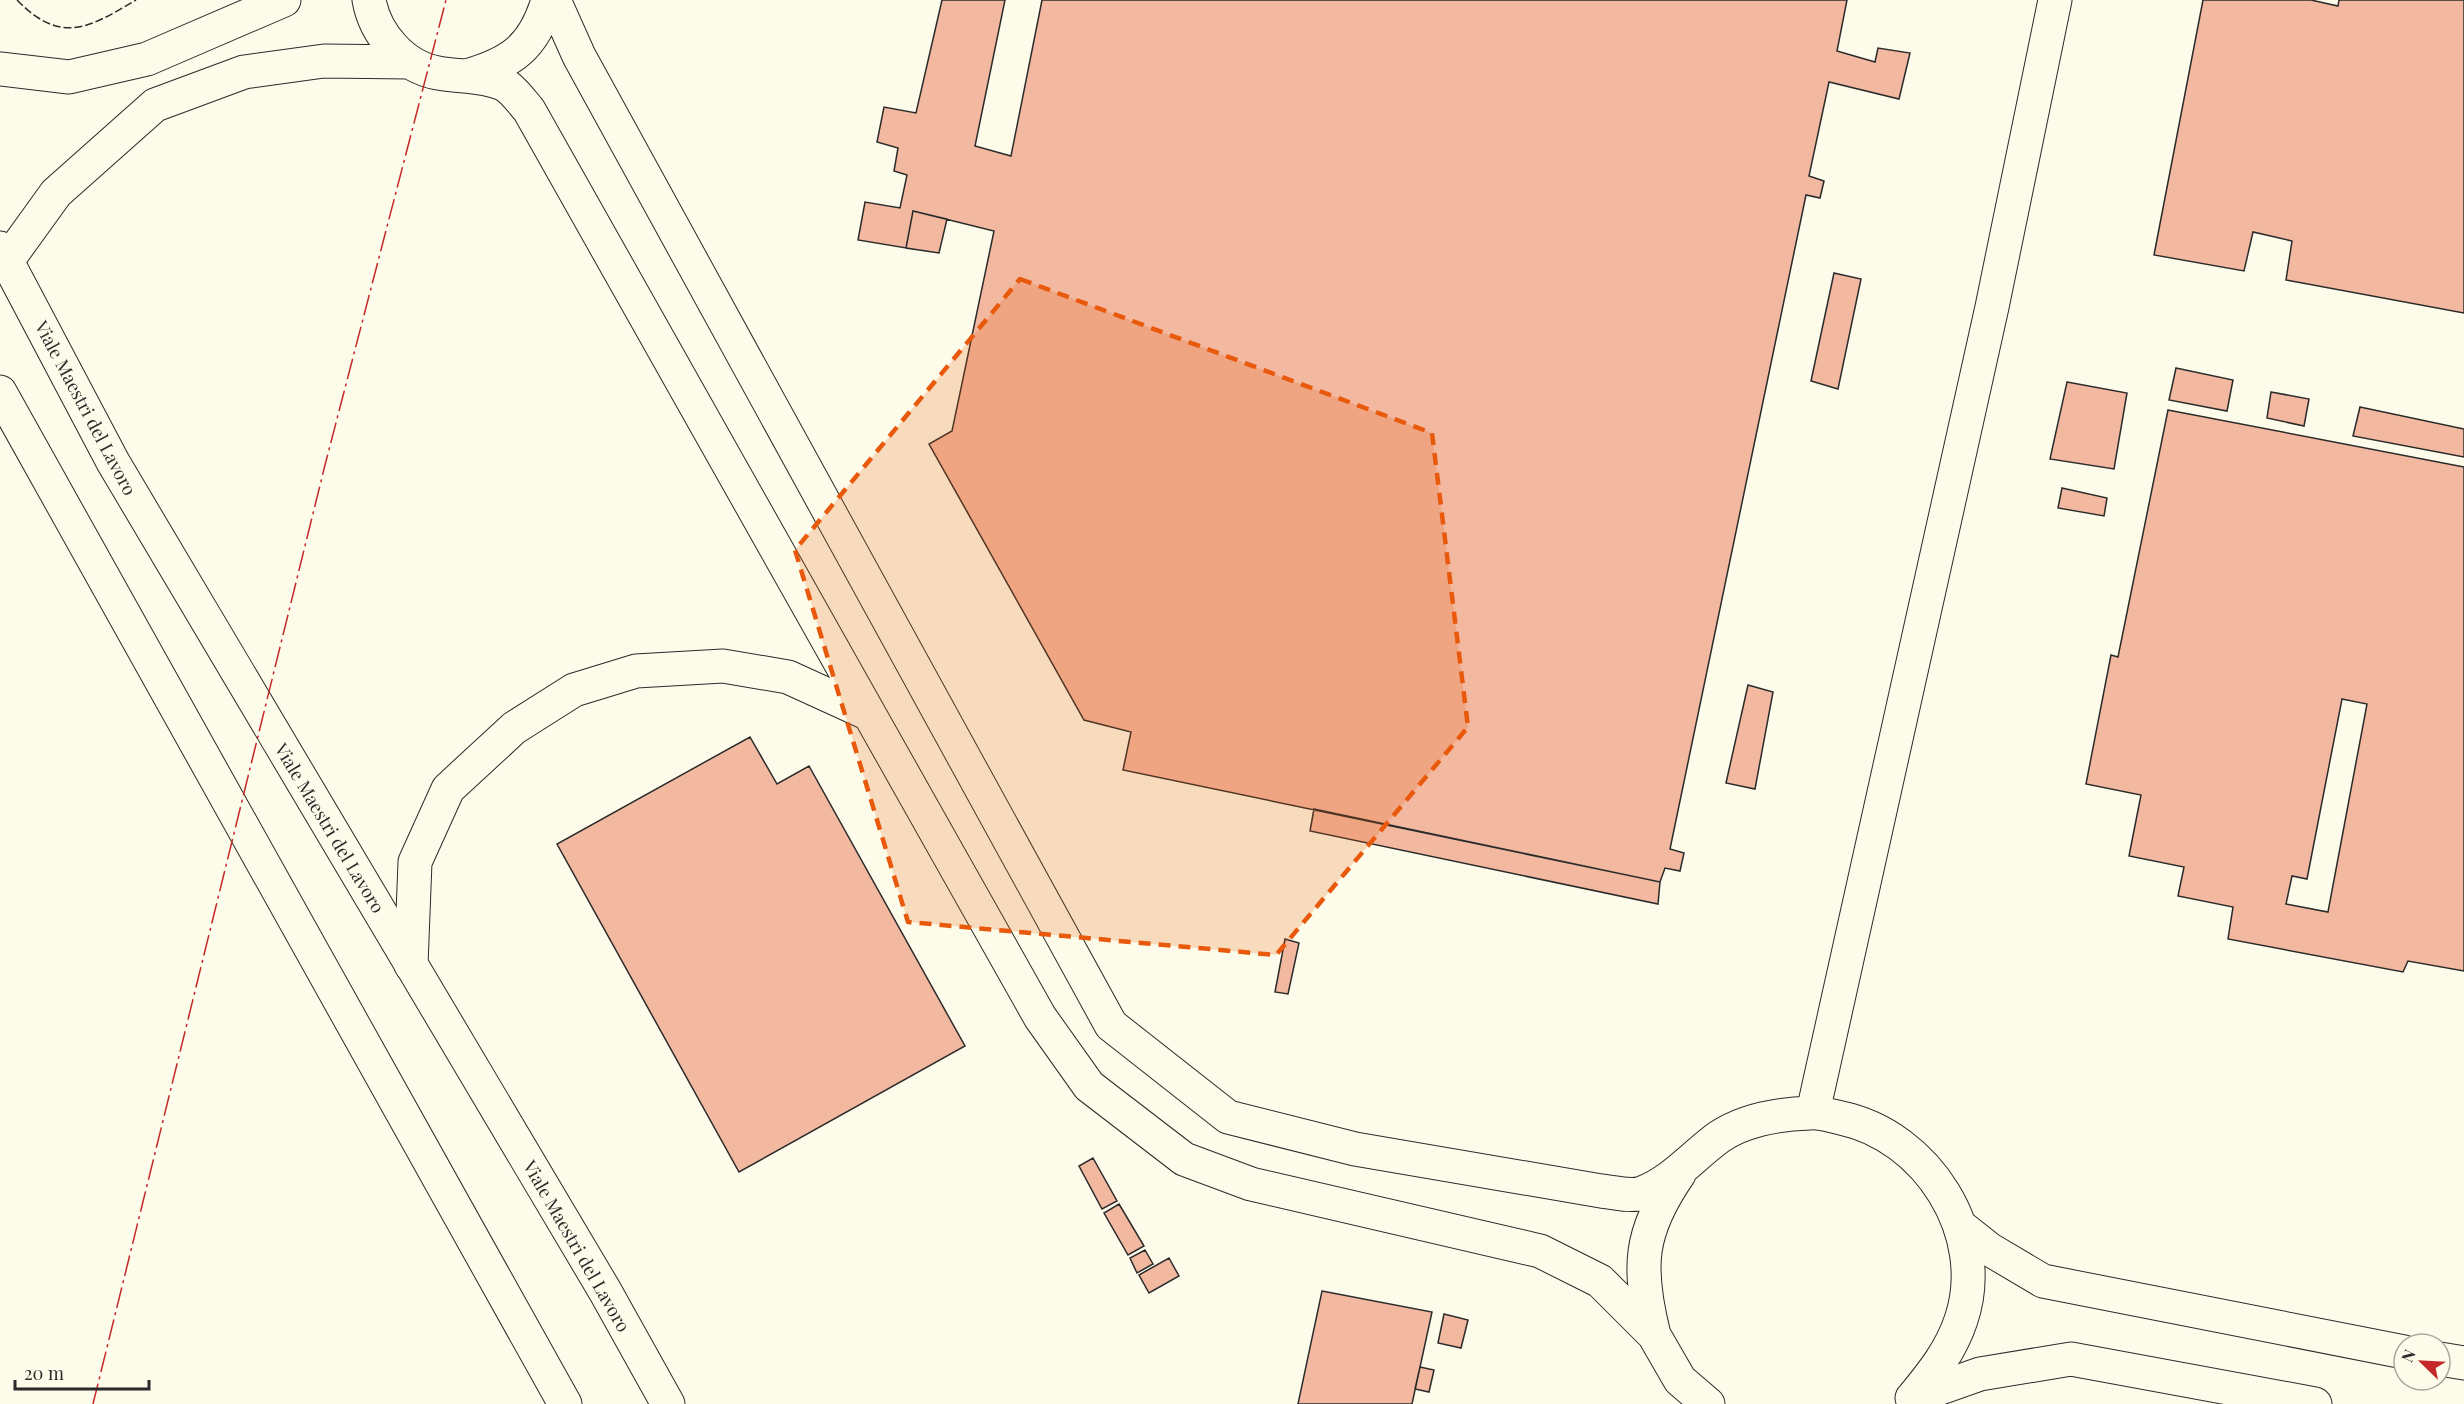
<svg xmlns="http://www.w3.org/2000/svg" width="2464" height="1404" viewBox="0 0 2464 1404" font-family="'Playfair Display',serif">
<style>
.building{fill:#f2b8a0;stroke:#2b2b2b;stroke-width:1.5;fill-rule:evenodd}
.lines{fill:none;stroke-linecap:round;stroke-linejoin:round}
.street-casing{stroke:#2b2b2b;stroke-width:35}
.secondary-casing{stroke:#2b2b2b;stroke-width:35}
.street{stroke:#fdfbea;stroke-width:33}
.secondary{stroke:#fdfbea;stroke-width:33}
.fence{stroke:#2b2b2b;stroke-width:1.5;stroke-dasharray:8 3;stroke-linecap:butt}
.power{stroke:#c62828;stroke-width:1.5;stroke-dasharray:21 4.5 3 4.5;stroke-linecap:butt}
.marked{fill:#e8590c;fill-opacity:0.2;stroke:#e8590c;stroke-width:4.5;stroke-dasharray:12 8;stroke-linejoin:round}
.labels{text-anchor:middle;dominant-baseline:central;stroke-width:4.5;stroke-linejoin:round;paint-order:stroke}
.street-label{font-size:18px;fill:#2b2b2b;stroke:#fdfbea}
</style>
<rect width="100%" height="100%" fill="#fdfbea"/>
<path class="building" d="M 942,0 L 1005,0 L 975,146 L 1011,156 L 1042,0 L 1847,0 L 1837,51 L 1875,62 L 1878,48 L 1910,53 L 1899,99 L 1829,82 L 1809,176 L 1824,181 L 1820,198 L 1806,195 L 1670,849 L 1684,853 L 1680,871 L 1665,868 L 1660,882 L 1123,770 L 1131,732 L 1084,720 L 929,444 L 952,431 L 994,231 L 913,211 L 906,248 L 858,240 L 865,202 L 900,208 L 907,175 L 894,171 L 898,148 L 877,142 L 884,107 L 916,113 Z
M 2203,0 L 2311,0 L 2338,6 L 2339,0 L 2464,0 L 2464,313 L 2286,280 L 2292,241 L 2253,232 L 2244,271 L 2154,255 Z
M 913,211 L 947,219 L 939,253 L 906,248 Z
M 1834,273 L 1861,279 L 1838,389 L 1811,381 Z
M 2176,368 L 2233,380 L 2227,411 L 2169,400 Z
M 2067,382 L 2127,393 L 2114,469 L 2050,459 Z
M 2271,392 L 2309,399 L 2304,426 L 2267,418 Z
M 2360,407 L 2464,429 L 2464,457 L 2353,436 Z
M 2168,410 L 2464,467 L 2464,971 L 2408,961 L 2403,972 L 2228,939 L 2233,907 L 2178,896 L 2184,867 L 2129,856 L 2141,795 L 2086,784 L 2111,655 L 2118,657 ZM 2342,699 L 2367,704 L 2328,912 L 2286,904 L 2292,876 L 2307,879 Z
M 2062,488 L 2107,498 L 2104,516 L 2058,508 Z
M 1748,685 L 1773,692 L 1755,789 L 1726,783 Z
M 750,737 L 777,784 L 809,766 L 965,1046 L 739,1172 L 557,844 Z
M 1314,809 L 1660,882 L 1658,904 L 1310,831 Z
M 1285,939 L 1299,943 L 1288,994 L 1275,992 Z
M 1093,1158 L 1117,1201 L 1102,1209 L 1079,1166 Z
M 1119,1204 L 1144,1246 L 1128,1255 L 1104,1213 Z
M 1145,1250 L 1153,1264 L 1137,1273 L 1130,1258 Z
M 1169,1258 L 1179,1276 L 1149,1293 L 1139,1275 Z
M 1322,1291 L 1432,1312 L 1412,1404 L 1298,1404 Z
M 1444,1314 L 1468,1320 L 1461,1348 L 1438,1343 Z
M 1420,1367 L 1434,1370 L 1429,1392 L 1415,1389 Z"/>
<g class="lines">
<defs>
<path id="street" d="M 369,0 C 375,34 403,67 438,73 C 459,77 483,75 503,84 C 512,88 522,102 529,110 L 1040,1017 L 1089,1086 L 1184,1159 L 1251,1184 L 1540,1251 L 1600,1281 L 1654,1335 L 1680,1380 L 1708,1404
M 554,0 L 579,56 L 1111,1025 L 1228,1117 L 1355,1149 L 1601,1191 C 1612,1192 1631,1197 1642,1193 C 1672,1182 1694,1155 1719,1137 C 1744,1120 1780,1114 1810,1113 C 1820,1112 1831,1116 1841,1118 C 1927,1136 1990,1234 1961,1320 C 1951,1350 1933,1373 1913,1397
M 0,69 L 69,77 L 147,59 L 284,0
M 466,76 C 512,63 534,47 548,0
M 7,261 L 56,193 L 155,105 L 244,72 L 324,61 L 409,62
M 411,965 L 415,862 L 448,789 L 514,728 L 574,690 L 636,671 L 723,666 L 788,677 L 869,714
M 1813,1112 L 1992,307 L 2055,0
M 1960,1226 L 1989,1249 L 2043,1281 L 2404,1352
M 1654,1335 C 1637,1267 1639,1232 1679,1174
M 2440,1359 L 2464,1363
M 1912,1398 L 1980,1374 L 2071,1359 L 2315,1404"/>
<path id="secondary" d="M 0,248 L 113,462 L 605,1291 L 668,1404
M 0,392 L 565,1404"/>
</defs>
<use href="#street" class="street-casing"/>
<use href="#secondary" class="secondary-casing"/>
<use href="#street" class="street"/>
<use href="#secondary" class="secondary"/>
<path class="fence" d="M 17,0 C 61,45 89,28 136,0"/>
<path class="power" d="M 93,1404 L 325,465 L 446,0"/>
</g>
<path class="marked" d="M 1020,279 L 1432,433 L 1468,727 L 1276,955 L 908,922 L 795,550 Z"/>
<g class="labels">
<g class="street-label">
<text transform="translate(86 408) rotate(62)">Viale Maestri del Lavoro</text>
<text transform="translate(330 828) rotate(59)">Viale Maestri del Lavoro</text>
<text transform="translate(577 1246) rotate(60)">Viale Maestri del Lavoro</text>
</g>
</g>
<g transform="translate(2422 1362) rotate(294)"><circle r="28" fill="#fdfbea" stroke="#a9a89e" stroke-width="1.5"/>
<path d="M0-4.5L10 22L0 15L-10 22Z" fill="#c62828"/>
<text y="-9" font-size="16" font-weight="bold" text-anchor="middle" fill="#2b2b2b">N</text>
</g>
<path d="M15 1380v9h134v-9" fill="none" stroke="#2b2b2b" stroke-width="3"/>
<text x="24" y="1380" font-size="18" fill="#2b2b2b" stroke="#fdfbea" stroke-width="4.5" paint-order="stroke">20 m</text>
</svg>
